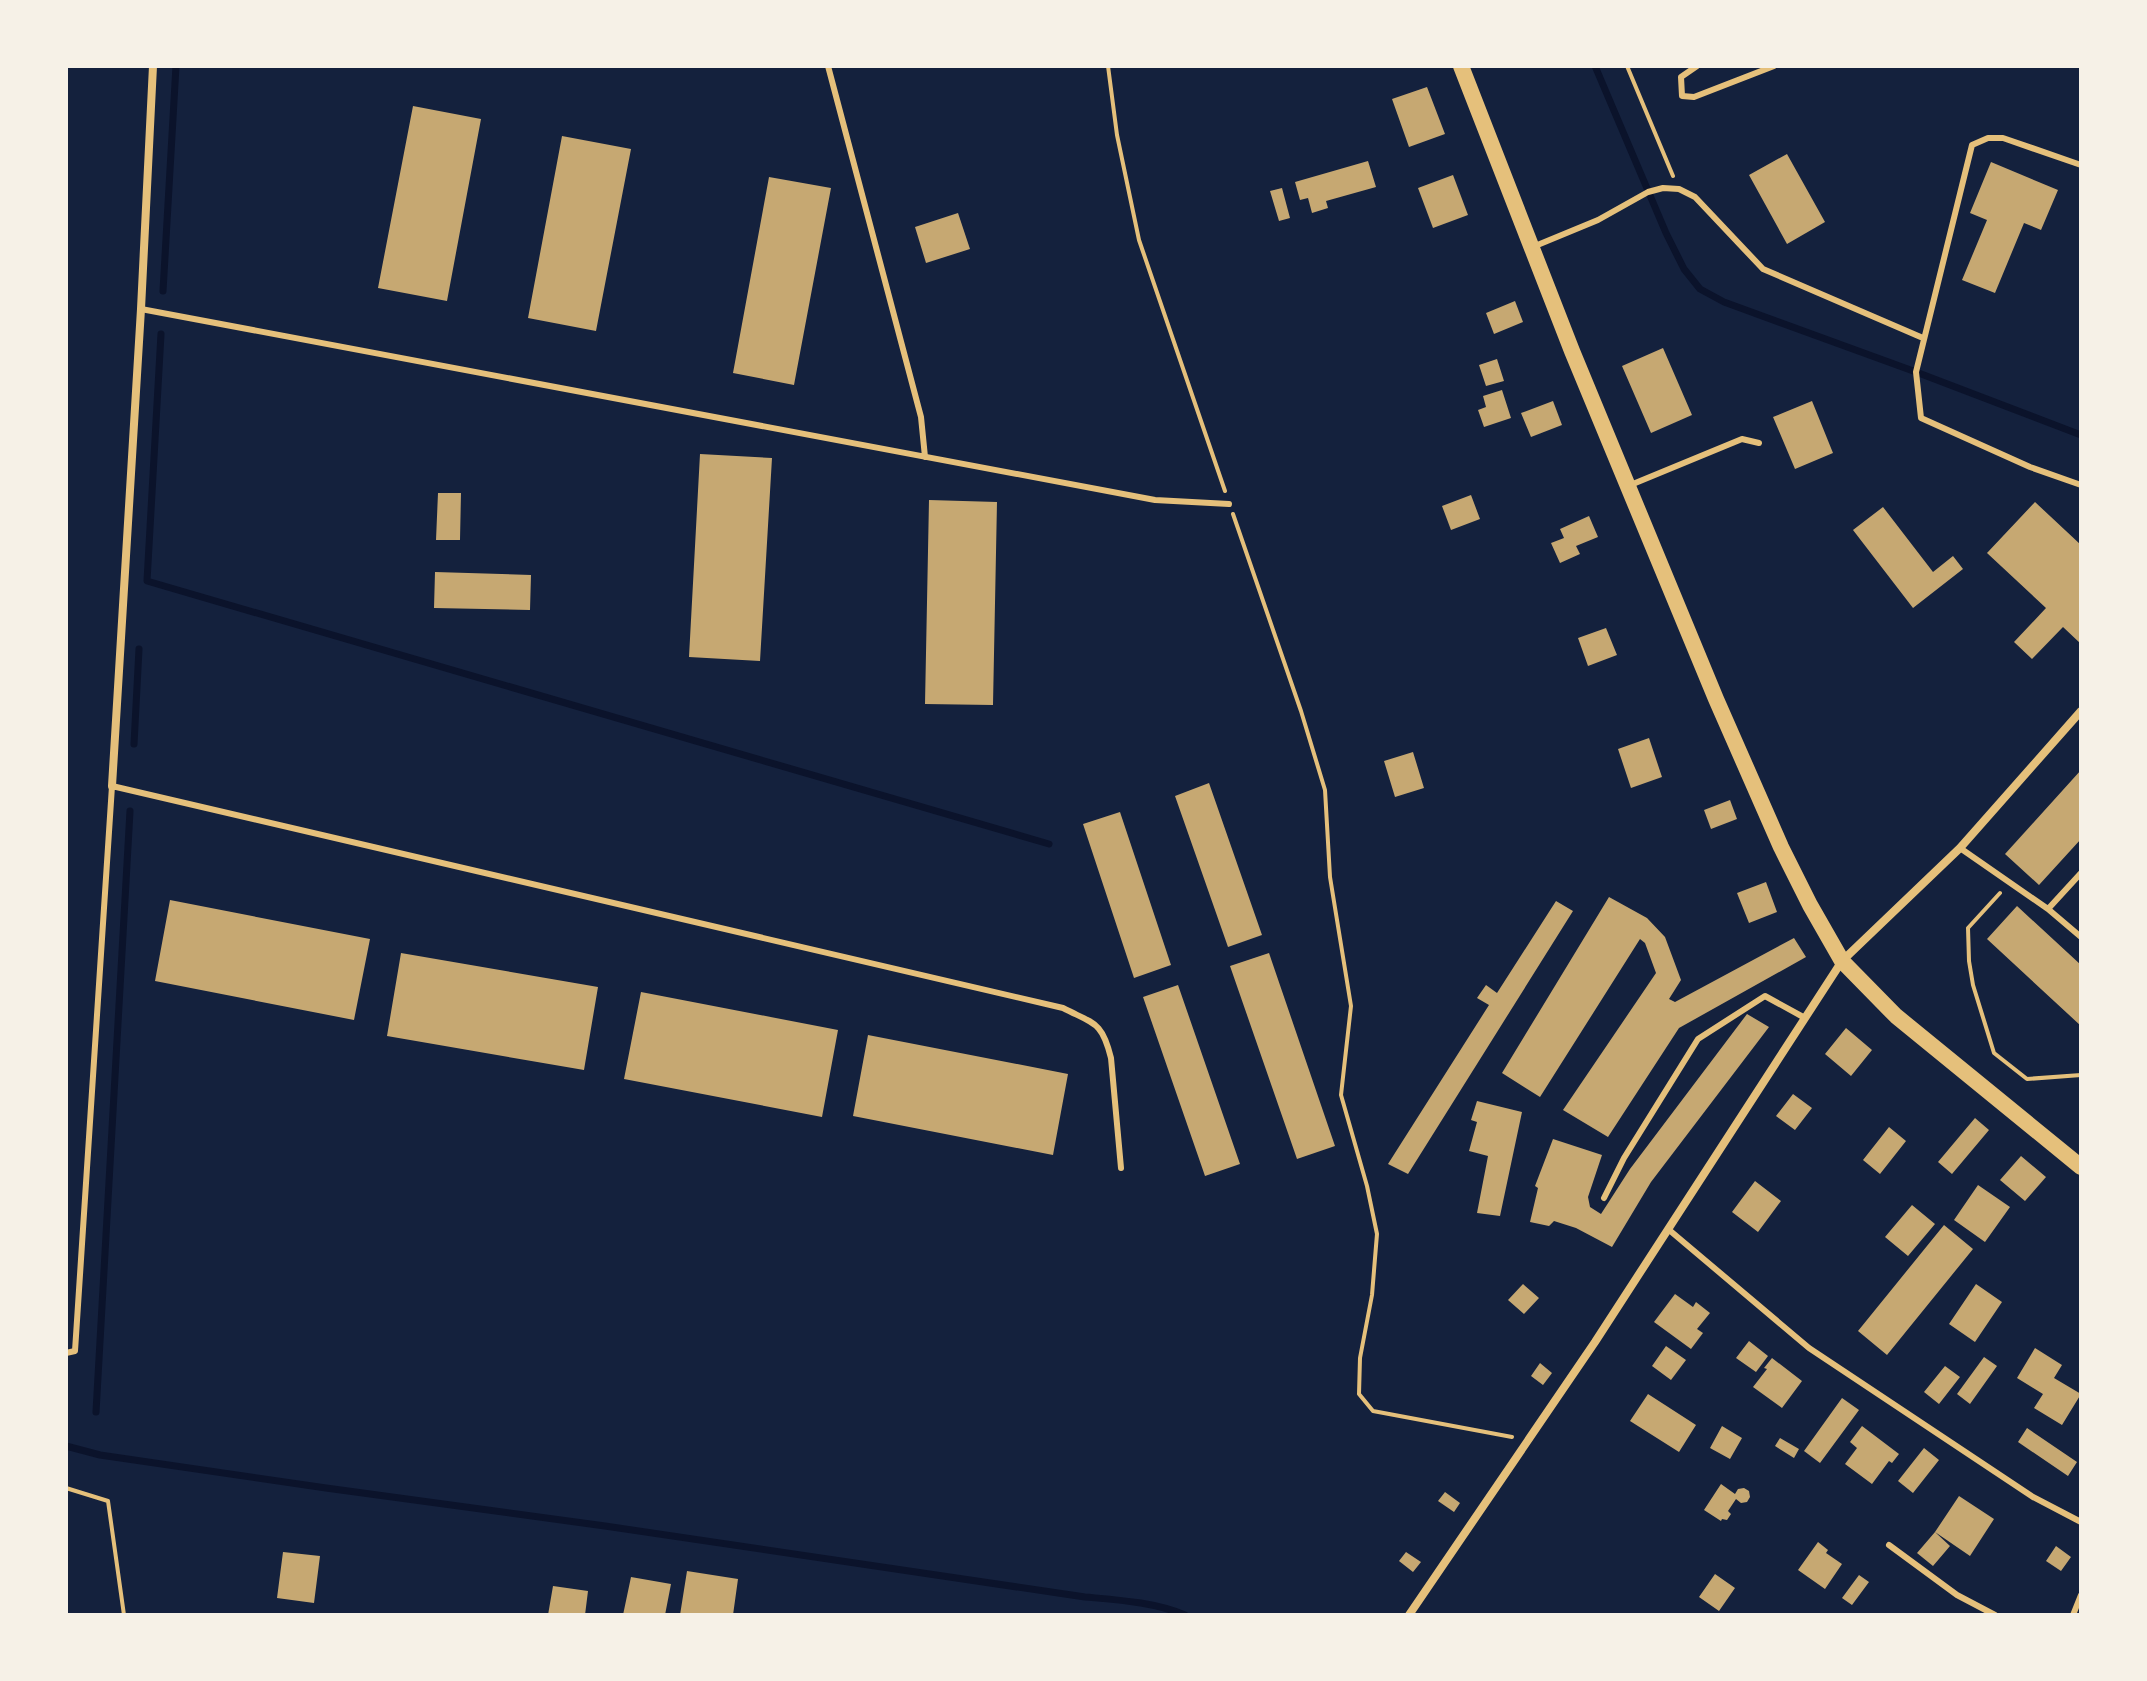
<svg xmlns="http://www.w3.org/2000/svg" width="2147" height="1681" viewBox="0 0 2147 1681" font-family="'Times New Roman',serif">
<style>
.lines{fill:none;stroke-linecap:round;stroke-linejoin:round}
.stream{stroke:#0b132b;stroke-width:7}
.building{fill:#c6a872}
.path{stroke:#e5c07b;stroke-width:4}
.service{stroke:#e5c07b;stroke-width:6}
.minor{stroke:#e5c07b;stroke-width:8}
.secondary{stroke:#e5c07b;stroke-width:16}
</style>
<rect width="100%" height="100%" fill="#14213d"/>
<g class="lines">
<path class="stream" d="M 1595,66 L 1666,233 L 1684,269 L 1700,289 L 1724,302 L 1916,372 L 2081,435
M 163,291 L 176,66
M 161,334 L 147,581 L 1049,844
M 134,744 L 139,649
M 96,1412 L 130,811
M 66,1446 L 100,1455 L 326,1488 L 605,1526 L 1085,1597 C 1118,1600 1154,1602 1185,1615"/>
</g>
<path class="building" d="M 1427,87 L 1445,134 L 1409,147 L 1392,99 Z
M 413,106 L 481,119 L 447,301 L 378,288 Z
M 562,136 L 631,149 L 596,331 L 528,318 Z
M 1787,154 L 1825,222 L 1787,244 L 1749,175 Z
M 1368,161 L 1376,187 L 1326,201 L 1328,208 L 1312,213 L 1308,198 L 1300,200 L 1295,182 Z
M 1991,162 L 2058,190 L 2041,230 L 2024,223 L 1995,293 L 1962,280 L 1987,220 L 1970,213 Z
M 1453,175 L 1468,215 L 1433,228 L 1418,188 Z
M 769,177 L 831,188 L 794,385 L 733,373 Z
M 1282,188 L 1290,218 L 1279,221 L 1270,191 Z
M 958,213 L 970,249 L 926,263 L 915,227 Z
M 1515,301 L 1523,322 L 1494,334 L 1486,313 Z
M 1663,348 L 1692,415 L 1651,433 L 1622,366 Z
M 1497,359 L 1504,381 L 1486,386 L 1479,365 Z
M 1502,390 L 1511,418 L 1484,427 L 1478,410 L 1486,407 L 1483,396 Z
M 1553,401 L 1562,425 L 1531,437 L 1521,413 Z
M 1812,401 L 1833,453 L 1795,469 L 1773,417 Z
M 700,454 L 772,458 L 760,661 L 689,657 Z
M 438,493 L 461,493 L 460,540 L 436,540 Z
M 1471,495 L 1480,519 L 1451,530 L 1442,506 Z
M 929,500 L 997,502 L 993,705 L 925,704 Z
M 2035,502 L 2081,545 L 2081,644 L 2063,627 L 2032,659 L 2014,642 L 2046,608 L 1987,553 Z
M 1883,507 L 1933,572 L 1953,556 L 1963,569 L 1913,608 L 1853,530 Z
M 1589,516 L 1598,537 L 1576,546 L 1580,554 L 1560,563 L 1551,543 L 1564,538 L 1560,529 Z
M 435,572 L 531,575 L 530,610 L 434,608 Z
M 1606,628 L 1617,655 L 1588,666 L 1578,638 Z
M 1649,738 L 1662,777 L 1631,788 L 1618,749 Z
M 1413,752 L 1424,788 L 1395,797 L 1384,761 Z
M 2081,770 L 2081,839 L 2039,885 L 2005,854 Z
M 1209,783 L 1262,935 L 1228,947 L 1175,796 Z
M 1730,800 L 1737,819 L 1711,829 L 1704,810 Z
M 1120,812 L 1171,965 L 1134,978 L 1083,824 Z
M 1766,882 L 1777,912 L 1749,923 L 1737,893 Z
M 1609,897 L 1647,918 L 1665,937 L 1681,980 L 1669,999 L 1675,1002 L 1794,938 L 1806,957 L 1679,1028 L 1608,1137 L 1563,1110 L 1656,973 L 1645,943 L 1640,939 L 1540,1097 L 1502,1073 Z
M 170,900 L 370,939 L 354,1020 L 155,981 Z
M 1556,901 L 1573,911 L 1408,1174 L 1388,1164 L 1489,1005 L 1477,998 L 1486,985 L 1497,993 Z
M 2017,906 L 2081,965 L 2081,1026 L 1987,939 Z
M 401,953 L 598,987 L 584,1070 L 387,1036 Z
M 1269,953 L 1335,1146 L 1297,1159 L 1230,966 Z
M 1178,985 L 1240,1164 L 1205,1176 L 1143,997 Z
M 641,992 L 838,1030 L 822,1117 L 624,1079 Z
M 1747,1014 L 1769,1027 L 1651,1182 L 1612,1247 L 1576,1228 L 1554,1221 L 1549,1226 L 1530,1222 L 1538,1188 L 1535,1186 L 1553,1139 L 1602,1155 L 1588,1197 L 1590,1207 L 1601,1214 L 1630,1169 Z
M 1846,1028 L 1872,1050 L 1851,1076 L 1825,1054 Z
M 868,1035 L 1068,1074 L 1053,1155 L 853,1116 Z
M 1793,1094 L 1812,1108 L 1795,1130 L 1776,1116 Z
M 1477,1101 L 1522,1112 L 1500,1216 L 1477,1213 L 1488,1156 L 1469,1151 L 1477,1122 L 1471,1120 Z
M 1975,1118 L 1989,1130 L 1952,1174 L 1938,1162 Z
M 1889,1127 L 1906,1141 L 1880,1174 L 1863,1160 Z
M 2021,1156 L 2046,1177 L 2025,1201 L 2000,1180 Z
M 1755,1181 L 1781,1201 L 1758,1232 L 1732,1212 Z
M 1978,1185 L 2010,1207 L 1985,1242 L 1954,1220 Z
M 1912,1205 L 1935,1224 L 1908,1256 L 1885,1237 Z
M 1944,1225 L 1973,1249 L 1887,1355 L 1858,1331 Z
M 1523,1284 L 1539,1298 L 1524,1314 L 1508,1300 Z
M 1976,1284 L 2002,1302 L 1975,1342 L 1949,1324 Z
M 1675,1294 L 1693,1307 L 1696,1302 L 1710,1313 L 1697,1329 L 1703,1333 L 1691,1349 L 1654,1322 Z
M 1749,1341 L 1768,1356 L 1756,1372 L 1736,1358 Z
M 1666,1346 L 1686,1360 L 1671,1380 L 1652,1366 Z
M 2035,1348 L 2062,1365 L 2054,1378 L 2081,1394 L 2062,1425 L 2034,1408 L 2043,1394 L 2017,1378 Z
M 1984,1357 L 1997,1366 L 1970,1404 L 1957,1394 Z
M 1772,1358 L 1802,1381 L 1782,1408 L 1753,1387 L 1767,1369 L 1764,1368 Z
M 1540,1363 L 1552,1373 L 1543,1385 L 1531,1376 Z
M 1945,1366 L 1960,1377 L 1939,1404 L 1924,1392 Z
M 1648,1394 L 1696,1425 L 1679,1452 L 1630,1421 Z
M 1842,1398 L 1859,1410 L 1820,1463 L 1804,1451 Z
M 1722,1426 L 1742,1438 L 1730,1459 L 1710,1448 Z
M 1862,1426 L 1899,1454 L 1892,1463 L 1889,1461 L 1872,1484 L 1845,1464 L 1857,1448 L 1850,1442 Z
M 2027,1428 L 2077,1462 L 2068,1476 L 2018,1442 Z
M 1780,1438 L 1799,1449 L 1794,1458 L 1775,1446 Z
M 1924,1448 L 1939,1460 L 1913,1493 L 1898,1481 Z
M 1721,1484 L 1735,1494 L 1738,1489 L 1744,1488 L 1749,1491 L 1750,1497 L 1747,1502 L 1741,1503 L 1736,1499 L 1728,1511 L 1731,1514 L 1727,1520 L 1722,1519 L 1721,1521 L 1704,1510 Z
M 1445,1492 L 1460,1503 L 1454,1512 L 1438,1501 Z
M 1959,1496 L 1994,1519 L 1970,1556 L 1935,1532 L 1950,1546 L 1933,1566 L 1917,1553 L 1935,1532 Z
M 1818,1542 L 1828,1550 L 1826,1553 L 1842,1564 L 1825,1589 L 1798,1570 Z
M 2056,1546 L 2071,1557 L 2061,1571 L 2046,1561 Z
M 283,1552 L 320,1556 L 314,1603 L 277,1598 Z
M 1406,1552 L 1421,1562 L 1413,1572 L 1399,1561 Z
M 687,1571 L 738,1579 L 733,1615 L 680,1615 Z
M 1715,1574 L 1735,1588 L 1719,1611 L 1699,1597 Z
M 1859,1575 L 1869,1582 L 1852,1605 L 1842,1598 Z
M 631,1577 L 671,1584 L 665,1615 L 623,1615 Z
M 553,1586 L 588,1591 L 585,1615 L 548,1615 Z"/>
<g class="lines">
<path class="path" d="M 1108,66 L 1117,135 L 1139,240 L 1225,491
M 1627,66 L 1673,176
M 1233,514 L 1301,711 L 1325,790 L 1330,877 L 1351,1006 L 1341,1095 L 1367,1186 L 1377,1234 L 1372,1295 L 1360,1358 L 1359,1394 L 1373,1411 L 1512,1437
M 2000,893 L 1968,928 L 1969,961 L 1973,985 L 1994,1053 L 2027,1079 L 2081,1075
M 66,1488 L 108,1501 L 124,1615"/>
<path class="service" d="M 828,66 L 921,417 L 925,457
M 1697,66 L 1681,77 L 1682,96 L 1694,97 L 1774,66
M 2081,165 L 2003,138 L 1988,138 L 1972,145 L 1916,372 L 1921,418 L 2030,467 L 2081,485
M 1535,246 L 1598,220 L 1648,192 L 1663,188 L 1679,189 L 1695,197 L 1763,269 L 1923,338
M 141,309 L 1155,500 L 1229,504
M 1628,486 L 1742,439 L 1759,443
M 1960,848 L 2048,909
M 2081,873 L 2048,909 L 2081,937
M 1604,1198 L 1624,1158 L 1698,1039 L 1765,996 L 1805,1018
M 1668,1229 L 1809,1348 L 2033,1497 L 2081,1522
M 66,1353 L 75,1351 L 112,786 L 1063,1008 C 1094,1024 1102,1021 1111,1058 L 1121,1168
M 1889,1545 L 1957,1595 L 1995,1615
M 2073,1615 L 2081,1595"/>
<path class="minor" d="M 112,786 L 141,309 L 153,66
M 1409,1615 L 1595,1342 L 1842,961 L 1960,848 L 2081,711"/>
<path class="secondary" d="M 1461,66 L 1572,351 L 1716,699 L 1781,847 L 1810,905 L 1842,961 L 1896,1016 L 2081,1167"/>
</g>
<rect width="2147" height="1681" fill="none" stroke="#f6f1e7" stroke-width="136"/>
</svg>
